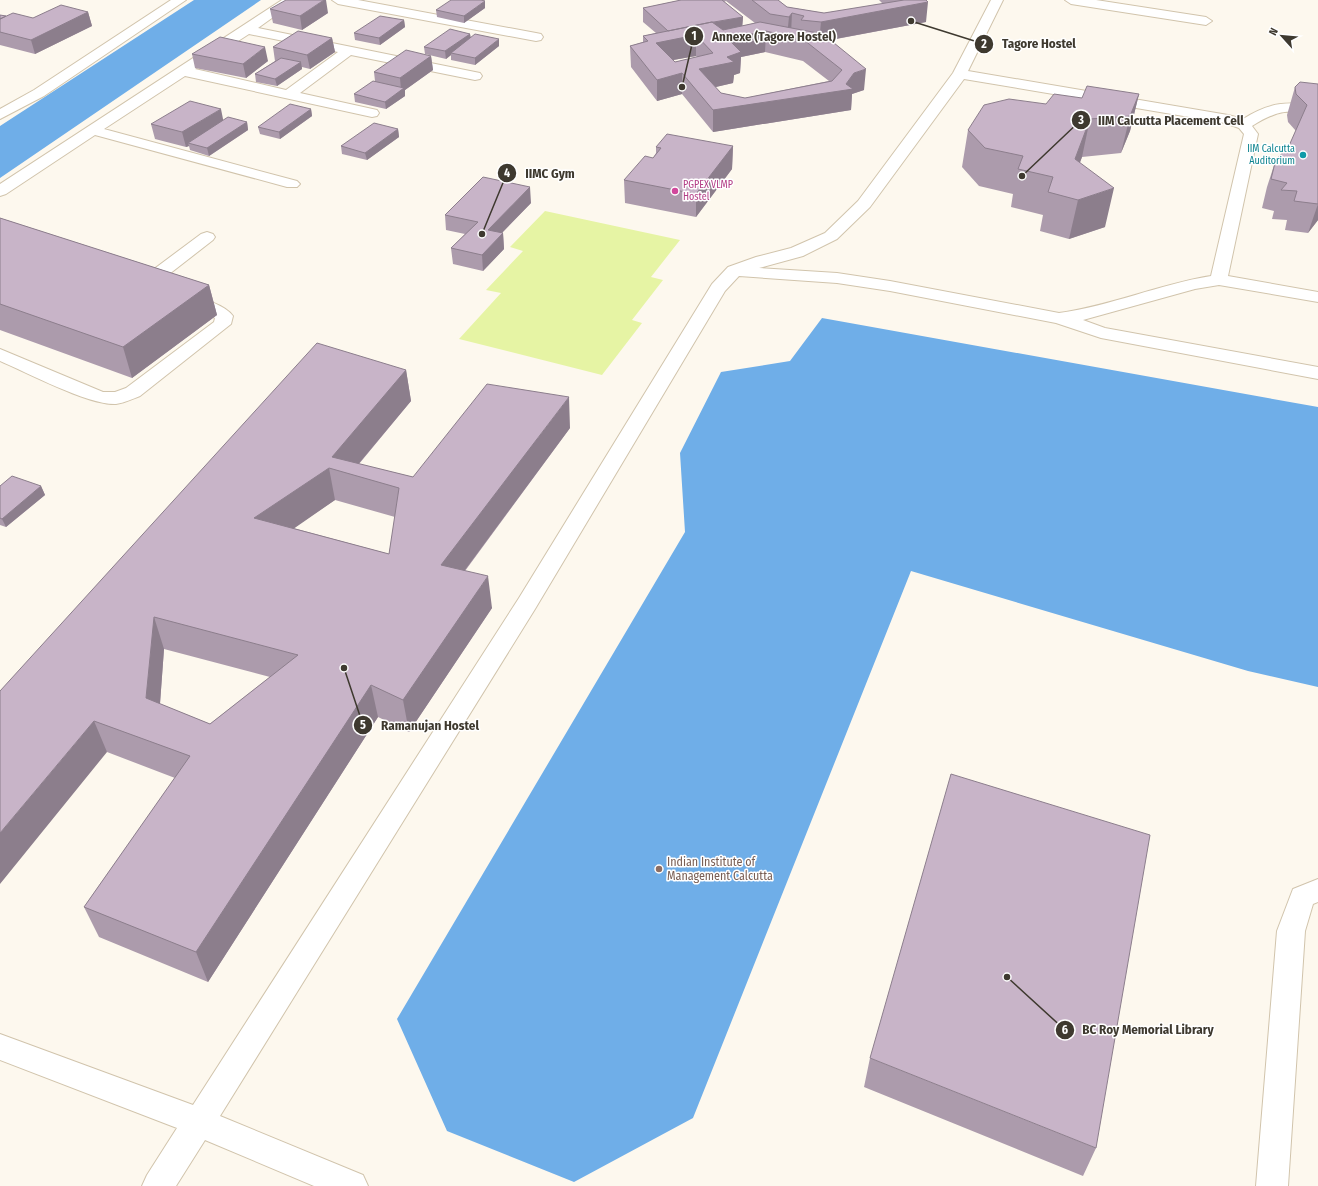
<svg xmlns="http://www.w3.org/2000/svg" width="1318" height="1186" viewBox="0 0 1318 1186" font-family="'Fira Sans Condensed',sans-serif">
<style>
.green{fill:#e6f4a4}
.water{fill:#6faee8}
.lines{fill:none;stroke-linecap:round;stroke-linejoin:round}
.minor-casing{stroke:#d1c4ac;stroke-width:2}
.minor{fill:#fff;fill-rule:evenodd}
.wall{fill:#ac9bac;fill-rule:evenodd}
.shaded-wall{fill:#8c7e8c}
.building{fill:#c8b4c8;stroke:#8c7e8c;fill-rule:evenodd}
.culture-dot{fill:#0f9aa8;stroke:#fff;stroke-width:1.5}
.hotel-dot{fill:#d1479c;stroke:#fff;stroke-width:1.5}
.education-dot{fill:#8d6e63;stroke:#fff;stroke-width:1.5}
.labels{text-anchor:middle;dominant-baseline:central;stroke-width:3;stroke-linejoin:round;paint-order:stroke}
.far-culture-label{font-size:10px;fill:#0d838f;stroke:#fff;text-anchor:end}
.far-hotel-label{font-size:10px;fill:#b23c85;stroke:#fff;text-anchor:start}
.education-label{font-size:12px;fill:#785e54;stroke:#fff;text-anchor:start}
.leader{fill:none;stroke:#3e392f;stroke-width:1.5}
.callout-dot{fill:#3e392f;stroke:#fff;stroke-width:1.5}
.mark-label{font-size:12px;text-anchor:middle;font-weight:bold;fill:#fff}
.callout-label{font-size:13px;text-anchor:middle;font-weight:bold;fill:#3e392f;stroke:#fff;stroke-width:3;stroke-linejoin:round;paint-order:stroke}
</style>
<rect width="100%" height="100%" fill="#fdf8ee"/>
<path class="green" d="M 545,211 L 680,240 L 651,277 L 663,280 L 632,320 L 642,323 L 602,375 L 459,339 L 501,293 L 486,290 L 523,251 L 510,247 Z"/>
<path class="water" d="M 194,0 L 261,0 L 0,178 L 0,126 Z
M 822,318 L 1318,407 L 1318,687 L 1248,671 L 911,571 L 693,1118 L 574,1182 L 447,1131 L 397,1019 L 685,532 L 680,453 L 721,372 L 790,361 Z"/>
<g class="lines">
<defs>
<path id="minor" d="M 171,0 L 186,0 L 44,96 L 0,119 L 0,109 L 34,90 Z
M 282,0 L 297,0 L 258,28 L 475,72 L 480,73 L 482,76 L 480,79 L 475,80 L 351,55 L 300,93 L 377,110 L 379,113 L 377,116 L 372,117 L 185,76 L 104,129 L 297,181 L 300,184 L 297,187 L 287,187 L 95,135 L 6,194 L 0,196 L 0,184 ZM 249,34 L 338,52 L 286,90 L 195,69 Z
M 332,0 L 358,0 L 536,33 L 541,34 L 543,37 L 541,40 L 536,41 L 338,4 Z
M 991,0 L 1003,0 L 968,71 L 1228,115 L 1243,119 C 1270,102 1287,101 1318,106 L 1318,114 C 1288,110 1279,109 1252,126 L 1258,134 L 1228,276 L 1318,292 L 1318,302 L 1219,285 L 1195,289 L 1083,320 L 1105,328 L 1318,367 L 1318,379 L 1101,338 L 1056,323 L 890,291 L 837,283 L 739,276 L 725,291 L 535,609 L 220,1116 L 363,1175 L 368,1186 L 314,1186 L 205,1140 L 176,1186 L 142,1186 L 147,1175 L 177,1128 L 0,1060 L 0,1034 L 193,1105 L 519,598 L 712,284 L 728,267 L 756,257 L 791,248 L 825,233 L 858,201 L 953,73 ZM 964,79 L 1225,123 L 1239,128 L 1244,134 L 1211,276 C 1160,284 1111,306 1059,313 L 890,281 L 837,273 L 759,268 L 803,256 L 837,239 L 870,207 Z
M 1065,0 L 1096,0 L 1206,17 L 1212,21 L 1206,25 L 1071,4 Z
M 207,232 L 213,234 L 215,237 L 213,240 L 150,289 L 144,290 L 138,289 L 135,285 L 138,281 L 201,234 Z
M 189,296 C 203,299 224,304 233,316 L 231,324 L 140,396 C 132,399 124,403 116,404 C 88,405 28,373 0,361 L 0,349 L 103,392 L 115,392 L 126,388 L 214,322 L 215,318 C 205,312 186,310 180,301 L 183,297 Z
M 1318,879 L 1318,902 L 1313,904 L 1305,931 L 1288,1186 L 1256,1186 L 1277,931 L 1293,889 Z"/>
</defs>
<use href="#minor" class="minor-casing"/>
<use href="#minor" class="minor"/>
</g>
<path class="wall" d="M 681,0 L 778,0 L 787,7 L 824,13 L 883,4 L 879,0 L 926,0 L 926,22 L 831,40 L 864,90 L 852,94 L 851,110 L 713,132 L 682,94 L 657,101 L 631,67 L 630,46 L 643,42 L 643,36 L 656,33 L 643,22 L 643,8 ZM 726,1 L 755,23 L 742,26 L 743,17 L 724,2 ZM 765,52 L 803,61 L 829,81 L 745,98 L 721,93 L 715,87 L 733,83 L 734,75 L 740,73 L 741,57 ZM 696,56 L 697,57 L 675,62 L 673,60 Z
M 485,8 L 464,23 L 437,17 L 436,10 Z
M 270,9 L 328,13 L 302,30 L 273,23 Z
M 88,12 L 92,26 L 35,54 L 0,45 L 0,15 L 6,16 L 33,18 Z
M 404,20 L 405,27 L 380,45 L 355,40 L 354,33 Z
M 470,34 L 471,38 L 499,46 L 475,65 L 451,60 L 451,55 L 446,59 L 425,54 L 424,47 Z
M 332,38 L 335,52 L 310,69 L 302,67 L 302,69 L 277,86 L 256,82 L 255,74 L 275,61 L 273,47 Z
M 192,54 L 268,61 L 246,78 L 195,68 Z
M 431,56 L 433,70 L 405,90 L 405,96 L 386,109 L 355,102 L 354,94 L 375,81 L 374,72 Z
M 1318,84 L 1318,220 L 1308,233 L 1285,230 L 1287,220 L 1272,219 L 1274,211 L 1262,208 L 1267,187 L 1276,159 L 1288,148 L 1296,131 L 1288,122 L 1287,115 L 1295,87 Z
M 1139,94 L 1130,131 L 1121,153 L 1082,157 L 1080,162 L 1105,227 L 1069,239 L 1040,231 L 1043,215 L 1011,207 L 1013,194 L 979,186 L 962,167 L 968,130 L 1082,98 Z
M 311,109 L 312,116 L 280,139 L 260,134 L 258,127 Z
M 223,121 L 247,122 L 248,130 L 209,156 L 190,150 L 189,146 L 186,147 L 155,139 L 151,124 Z
M 398,129 L 399,137 L 367,160 L 342,154 L 341,146 Z
M 733,146 L 732,169 L 696,217 L 625,203 L 624,180 L 653,158 L 656,153 L 656,147 Z
M 531,203 L 502,233 L 503,233 L 504,249 L 483,271 L 453,264 L 451,248 L 465,234 L 446,230 L 445,215 Z
M 0,218 L 209,285 L 217,315 L 132,378 L 0,330 Z
M 406,370 L 411,401 L 359,464 L 413,477 L 570,428 L 465,571 L 492,608 L 409,732 L 378,717 L 208,982 L 99,937 L 84,907 L 175,778 L 107,752 L 0,691 ZM 335,500 L 395,517 L 389,554 L 293,528 ZM 164,649 L 270,677 L 210,724 L 160,704 Z
M 0,486 L 41,486 L 45,495 L 6,527 L 0,525 Z
M 870,1058 L 1096,1148 L 1083,1176 L 864,1087 Z"/>
<path class="shaded-wall" d="M 324,0 L 326,0 L 328,13 L 302,30 L 300,16 Z
M 485,1 L 485,8 L 464,23 L 464,16 Z
M 928,2 L 926,22 L 819,42 L 821,22 Z
M 88,12 L 92,26 L 35,54 L 31,40 Z
M 792,13 L 791,34 L 787,36 L 789,17 Z
M 743,17 L 742,31 L 696,35 L 696,56 L 656,63 L 656,43 L 668,31 Z
M 404,20 L 405,27 L 380,45 L 379,38 Z
M 766,31 L 765,52 L 741,57 L 740,73 L 734,75 L 733,83 L 699,91 L 699,69 L 728,39 Z
M 470,34 L 471,41 L 451,53 L 451,55 L 446,59 L 445,51 Z
M 332,38 L 335,52 L 310,69 L 307,55 Z
M 499,39 L 499,46 L 475,65 L 475,58 Z
M 265,47 L 268,61 L 246,78 L 243,64 Z
M 431,56 L 433,70 L 405,90 L 405,96 L 386,109 L 385,102 L 401,90 L 400,78 Z
M 301,62 L 302,69 L 277,86 L 275,79 Z
M 866,69 L 864,90 L 852,94 L 851,110 L 713,132 L 713,110 L 846,84 L 854,73 Z
M 682,73 L 682,94 L 657,101 L 657,80 Z
M 1139,94 L 1130,131 L 1121,153 L 1130,116 Z
M 221,109 L 224,124 L 188,143 L 189,146 L 186,147 L 182,132 Z
M 311,109 L 312,116 L 280,139 L 279,132 Z
M 1090,119 L 1082,157 L 1067,197 L 1075,159 Z
M 247,122 L 248,130 L 209,156 L 207,148 Z
M 398,129 L 399,137 L 367,160 L 365,153 Z
M 733,146 L 732,169 L 696,217 L 696,194 Z
M 530,187 L 531,203 L 489,246 L 488,230 Z
M 1114,188 L 1105,227 L 1069,239 L 1078,200 Z
M 1318,204 L 1318,220 L 1308,233 Z
M 503,233 L 504,249 L 483,271 L 482,255 Z
M 209,285 L 217,315 L 132,378 L 123,347 Z
M 406,370 L 411,401 L 350,474 L 332,457 Z
M 569,397 L 570,428 L 445,597 L 441,565 Z
M 329,468 L 335,500 L 263,550 L 254,518 Z
M 41,486 L 45,495 L 6,527 L 2,519 Z
M 488,576 L 492,608 L 409,732 L 403,700 Z
M 154,617 L 164,649 L 158,730 L 146,698 Z
M 371,685 L 378,717 L 208,982 L 196,952 Z
M 94,721 L 107,752 L 0,884 L 0,833 Z"/>
<path class="building" d="M 286,0 L 324,0 L 300,16 L 270,9 Z
M 451,0 L 481,0 L 485,1 L 464,16 L 436,10 Z
M 681,0 L 722,0 L 743,17 L 714,22 L 712,22 L 668,31 L 643,8 Z
M 752,0 L 778,0 L 787,7 L 824,13 L 904,0 L 926,0 L 928,2 L 821,22 L 801,20 L 804,16 L 792,13 L 789,17 L 770,14 Z
M 61,5 L 88,12 L 31,40 L 0,32 L 0,19 L 13,13 L 33,18 Z
M 0,15 L 6,16 L 0,19 Z
M 380,16 L 404,20 L 379,38 L 354,33 Z
M 712,22 L 723,30 L 760,22 L 823,34 L 866,69 L 854,73 L 846,84 L 853,89 L 713,110 L 682,73 L 657,80 L 630,46 L 648,41 L 643,36 ZM 766,31 L 804,40 L 842,70 L 832,81 L 745,98 L 721,93 L 699,69 L 734,62 L 727,57 L 741,52 L 728,39 ZM 696,35 L 713,53 L 675,62 L 656,43 Z
M 450,29 L 470,34 L 445,51 L 424,47 Z
M 298,31 L 332,38 L 307,55 L 273,47 Z
M 475,34 L 499,39 L 475,58 L 451,53 Z
M 220,37 L 265,47 L 243,64 L 192,54 Z
M 406,50 L 431,56 L 400,78 L 374,72 Z
M 281,58 L 301,62 L 275,79 L 255,74 Z
M 373,81 L 404,88 L 385,102 L 354,94 Z
M 1300,82 L 1318,84 L 1318,204 L 1294,201 L 1297,191 L 1281,190 L 1287,183 L 1271,179 L 1276,159 L 1288,148 L 1307,105 L 1296,94 L 1295,87 Z
M 1087,86 L 1139,94 L 1130,116 L 1090,119 L 1075,159 L 1114,188 L 1078,200 L 1048,192 L 1053,177 L 1018,169 L 1023,156 L 985,148 L 968,130 L 984,105 L 1009,99 L 1046,104 L 1054,94 L 1082,98 Z
M 190,101 L 221,109 L 182,132 L 151,124 Z
M 290,104 L 311,109 L 279,132 L 258,127 Z
M 228,117 L 247,122 L 207,148 L 188,143 Z
M 374,123 L 398,129 L 365,153 L 341,146 Z
M 667,134 L 733,146 L 696,194 L 624,180 L 645,156 L 653,158 L 661,148 L 656,147 Z
M 483,177 L 530,187 L 488,230 L 503,233 L 482,255 L 451,248 L 478,222 L 445,215 Z
M 0,218 L 209,285 L 123,347 L 0,304 Z
M 317,343 L 406,370 L 332,457 L 413,477 L 487,384 L 569,397 L 441,565 L 488,576 L 403,700 L 371,685 L 196,952 L 84,907 L 190,756 L 94,721 L 0,833 L 0,691 ZM 329,468 L 399,488 L 389,554 L 254,518 ZM 154,617 L 298,655 L 210,724 L 146,698 Z
M 12,476 L 41,486 L 2,519 L 0,518 L 0,486 Z
M 951,774 L 1150,835 L 1096,1148 L 870,1058 Z"/>
<circle class="culture-dot" cx="1303" cy="155" r="4"/>
<circle class="hotel-dot" cx="675" cy="191" r="4"/>
<circle class="education-dot" cx="659" cy="869" r="4"/>
<g class="labels">
<g class="far-culture-label">
<text x="1295" y="149">IIM Calcutta<tspan x="1295" dy="12">Auditorium</tspan></text>
</g>
<g class="far-hotel-label">
<text x="683" y="185">PGPEX VLMP<tspan x="683" dy="12">Hostel</tspan></text>
</g>
<g class="education-label">
<text x="667" y="862">Indian Institute of<tspan x="667" dy="14">Management Calcutta</tspan></text>
</g>
</g>
<path class="leader" d="M682 87L694 36M911 21L984 44M1022 176L1081 120M482 234L507 173M344 668L363 725M1007 977L1065 1030"/>
<g class="callout-dot">
<circle cx="682" cy="87" r="4"/>
<circle cx="911" cy="21" r="4"/>
<circle cx="1022" cy="176" r="4"/>
<circle cx="482" cy="234" r="4"/>
<circle cx="344" cy="668" r="4"/>
<circle cx="1007" cy="977" r="4"/>
<circle cx="694" cy="36" r="10"/>
<circle cx="984" cy="44" r="10"/>
<circle cx="1081" cy="120" r="10"/>
<circle cx="507" cy="173" r="10"/>
<circle cx="363" cy="725" r="10"/>
<circle cx="1065" cy="1030" r="10"/>
</g>
<g class="mark-label">
<text x="694" y="40">1</text>
<text x="984" y="48">2</text>
<text x="1081" y="124">3</text>
<text x="507" y="177">4</text>
<text x="363" y="729">5</text>
<text x="1065" y="1034">6</text>
</g>
<g class="callout-label">
<text x="774" y="41">Annexe (Tagore Hostel)</text>
<text x="1039" y="48">Tagore Hostel</text>
<text x="1171" y="125">IIM Calcutta Placement Cell</text>
<text x="550" y="178">IIMC Gym</text>
<text x="430" y="730">Ramanujan Hostel</text>
<text x="1148" y="1034">BC Roy Memorial Library</text>
</g>
<g transform="translate(1282 36) rotate(297)" stroke="#ffffff" stroke-width="3" paint-order="stroke">
<path d="M0-3L7 15L0 10L-7 15Z" fill="#3e392f"/>
<text y="-6" font-size="11" font-weight="bold" text-anchor="middle" fill="#3e392f">N</text>
</g>
</svg>
